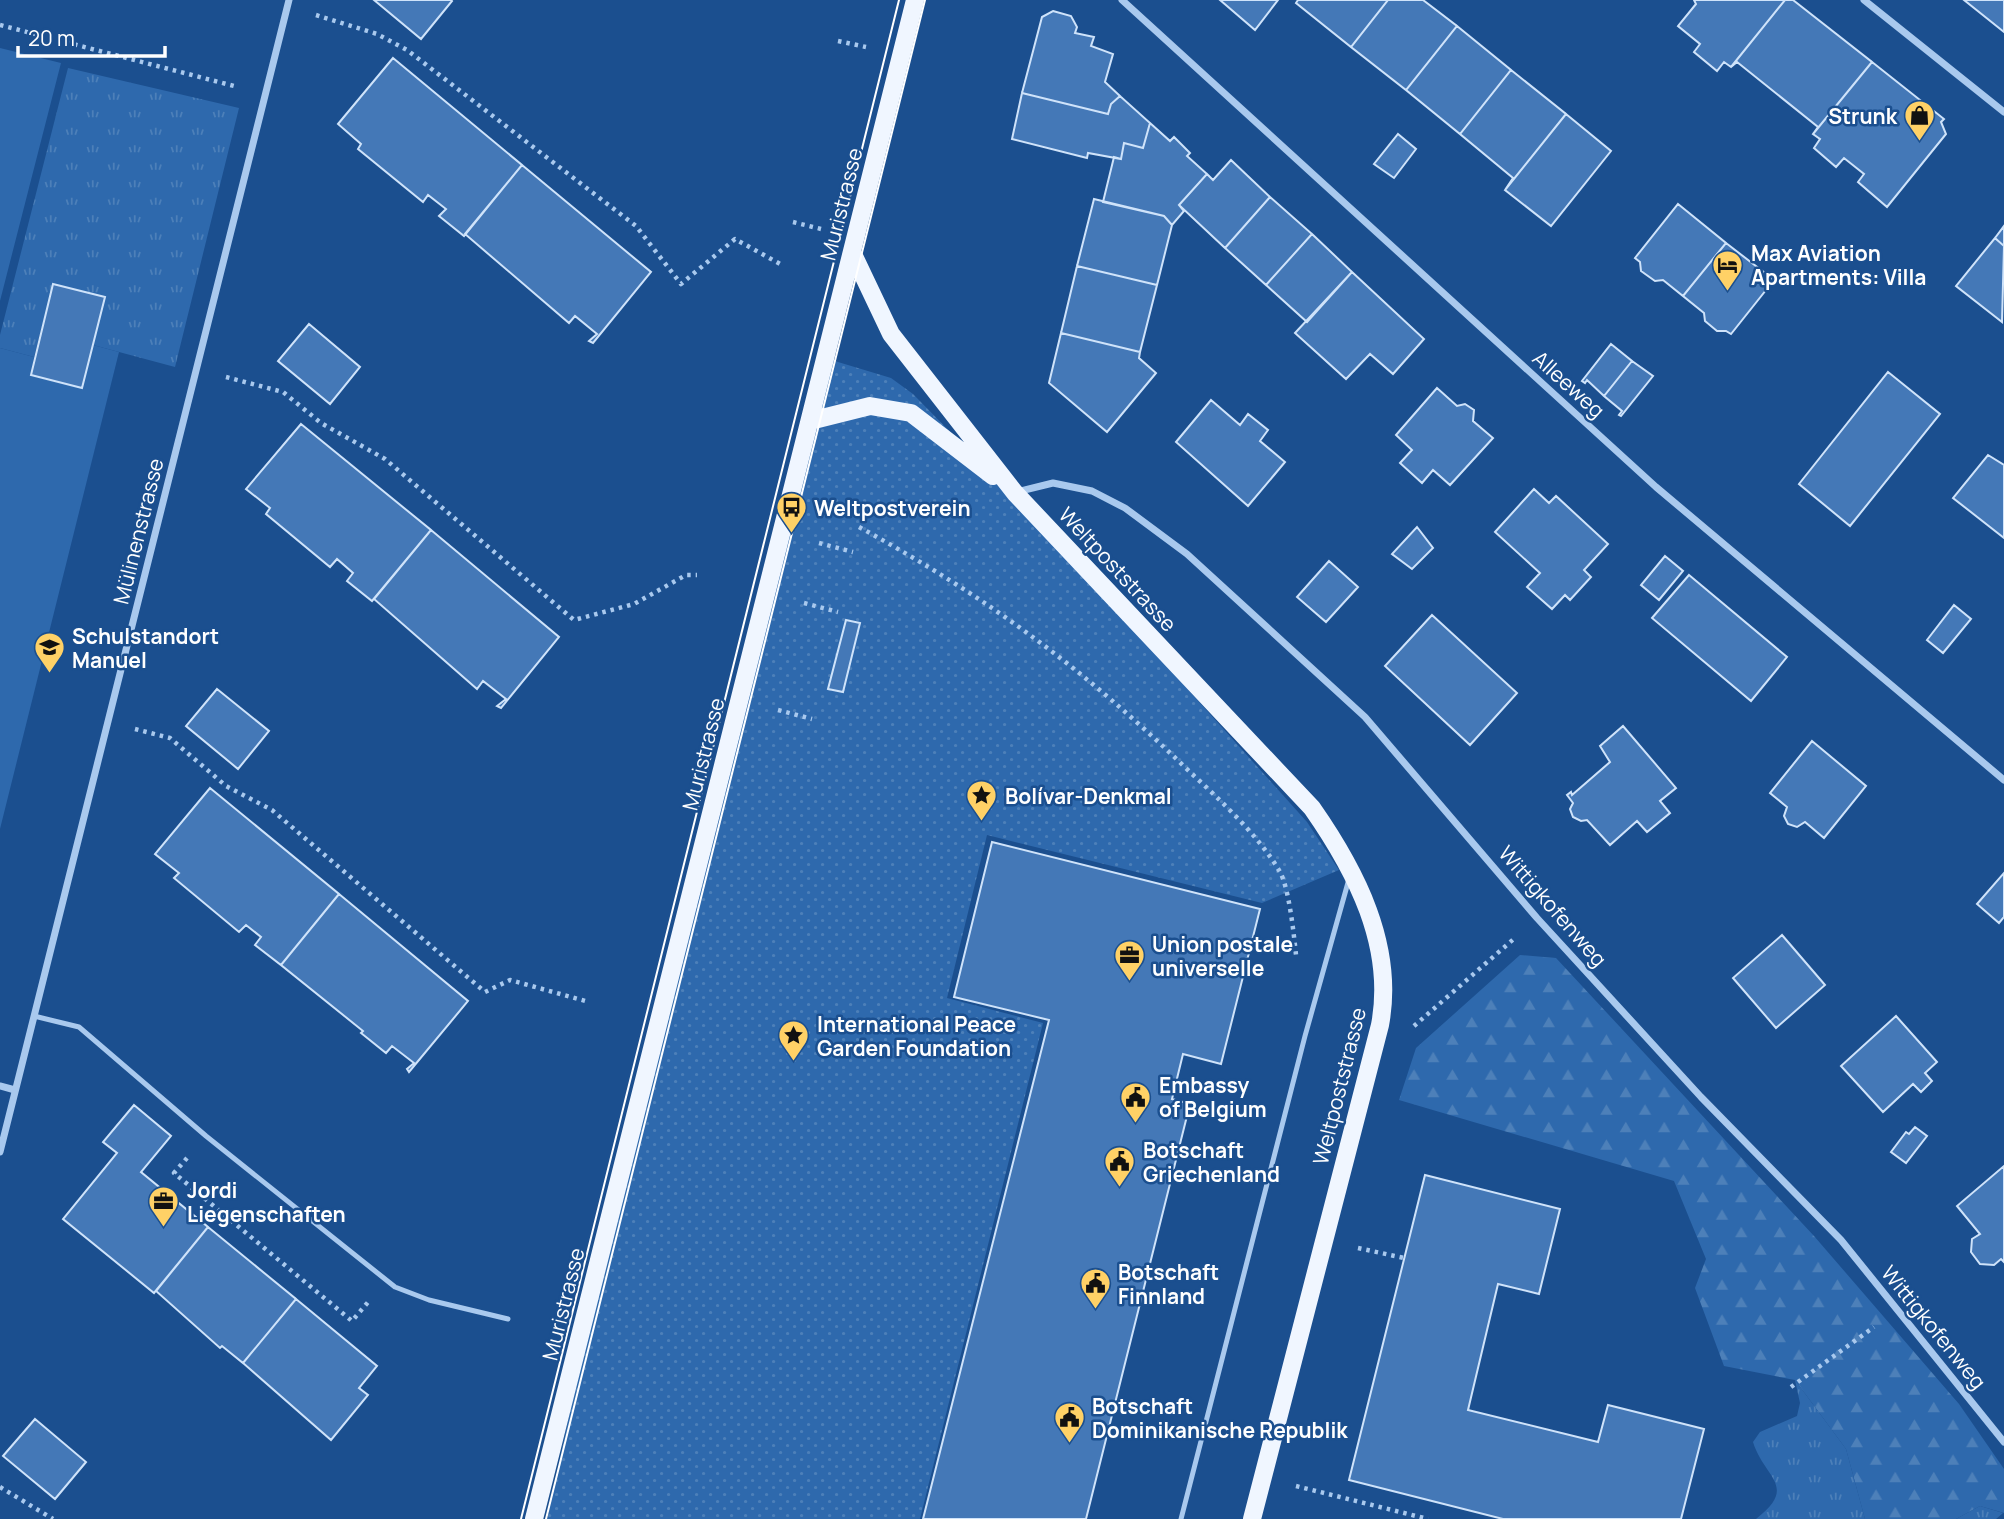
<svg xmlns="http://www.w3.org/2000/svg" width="2004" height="1519" viewBox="0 0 2004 1519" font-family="Manrope,sans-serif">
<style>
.grass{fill:url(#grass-dots)}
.forest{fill:url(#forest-firs)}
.park{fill:url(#park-tufts)}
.pitch{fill:#2e69ad}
.building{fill:#4478b7;stroke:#cfe3fa;stroke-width:2}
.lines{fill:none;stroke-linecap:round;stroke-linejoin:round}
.path{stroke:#a9c9ee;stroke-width:4.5;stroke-dasharray:3.5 5;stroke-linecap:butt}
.lane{stroke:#a9c9ee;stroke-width:5}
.street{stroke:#a9c9ee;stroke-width:7}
.primary{stroke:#f0f6ff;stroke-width:18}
.tram{stroke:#fff;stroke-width:2}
.labels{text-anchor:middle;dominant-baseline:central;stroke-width:5;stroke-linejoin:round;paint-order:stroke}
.poi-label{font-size:21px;font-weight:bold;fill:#fff;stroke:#1b4f8f;text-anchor:start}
.street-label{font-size:21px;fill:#fff;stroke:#1b4f8f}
</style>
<defs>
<pattern id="grass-dots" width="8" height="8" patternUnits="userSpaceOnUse" patternTransform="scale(1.75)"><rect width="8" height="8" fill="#2e69ad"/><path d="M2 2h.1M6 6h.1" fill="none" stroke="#4d80b9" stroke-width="1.8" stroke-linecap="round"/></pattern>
<pattern id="forest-firs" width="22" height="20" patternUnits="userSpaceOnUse" patternTransform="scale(1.75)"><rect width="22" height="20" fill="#2e69ad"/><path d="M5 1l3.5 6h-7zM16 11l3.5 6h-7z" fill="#4d80b9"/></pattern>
<pattern id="park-tufts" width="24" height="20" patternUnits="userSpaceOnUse" patternTransform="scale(1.75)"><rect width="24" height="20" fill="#2e69ad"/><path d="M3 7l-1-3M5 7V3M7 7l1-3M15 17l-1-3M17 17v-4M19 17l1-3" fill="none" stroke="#4d80b9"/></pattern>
</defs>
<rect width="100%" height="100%" fill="#1b4f8f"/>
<path class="grass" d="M 828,359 L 891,378 L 913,394 L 1024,507 L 1307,822 L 1339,870 L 1262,903 L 987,835 L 947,998 L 1043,1023 L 920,1519 L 547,1519 L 594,1299 Z"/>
<path class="forest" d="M 1520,955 L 1556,958 L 1814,1236 L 1959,1404 L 2004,1469 L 2004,1513 L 1980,1506 L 1956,1519 L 1865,1519 L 1846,1449 L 1795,1380 L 1724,1366 L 1695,1288 L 1706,1259 L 1674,1181 L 1399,1100 L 1416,1048 Z"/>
<path class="park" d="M 68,68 L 239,108 L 175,367 L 93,345 L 53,285 L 34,357 L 0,348 L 0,335 Z
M 1795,1380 L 1846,1449 L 1865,1519 L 1756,1519 C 1799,1486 1764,1478 1753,1442 L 1760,1432 L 1797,1416 L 1800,1403 Z
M 1980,1506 L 2003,1513 L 1996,1519 L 1956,1519 Z"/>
<path class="pitch" d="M 0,48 L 61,63 L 0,301 Z
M 93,345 L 119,352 L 0,829 L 0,348 L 34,357 L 31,376 L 81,388 Z"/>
<path class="building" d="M 374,0 L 451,0 L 452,1 L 421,39 Z
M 1220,0 L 1278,0 L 1255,30 Z
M 1298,0 L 1388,0 L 1351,47 L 1296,3 Z
M 1388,0 L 1423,0 L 1457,26 L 1406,90 L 1351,47 Z
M 1694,0 L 1785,0 L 1731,67 L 1724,62 L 1717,71 L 1694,52 L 1700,44 L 1678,26 L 1696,4 Z
M 1785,0 L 1793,0 L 1872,62 L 1813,134 L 1818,127 L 1737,62 L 1731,67 Z
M 1964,0 L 2004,0 L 2004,32 Z
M 1053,11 L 1071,16 L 1077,27 L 1075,33 L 1094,37 L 1091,46 L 1113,54 L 1105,82 L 1120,96 L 1111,104 L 1108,114 L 1022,93 L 1042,17 Z
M 1457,26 L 1511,70 L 1460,134 L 1406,90 Z
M 393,58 L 522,165 L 464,236 L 439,216 L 446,209 L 428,195 L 423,202 L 358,149 L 361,144 L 338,124 Z
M 1872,62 L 1944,119 L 1941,122 L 1946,134 L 1887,207 L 1858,182 L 1864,174 L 1844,158 L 1836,167 L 1814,148 L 1820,139 L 1813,134 Z
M 1511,70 L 1566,114 L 1505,190 L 1513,178 L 1460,134 Z
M 1022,93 L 1108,114 L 1111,104 L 1120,96 L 1150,123 L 1143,148 L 1124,143 L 1121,159 L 1088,153 L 1087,158 L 1012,139 Z
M 1566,114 L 1611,151 L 1551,226 L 1505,190 Z
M 1150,123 L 1170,141 L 1174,137 L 1190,153 L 1187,156 L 1207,174 L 1179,205 L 1184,211 L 1172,225 L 1164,216 L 1103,202 L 1114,157 L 1121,159 L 1124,143 L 1143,148 Z
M 1398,134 L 1416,149 L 1394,178 L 1374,164 Z
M 1231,160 L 1270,197 L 1225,248 L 1179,205 L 1207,174 L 1213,180 Z
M 522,165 L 651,272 L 593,343 L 589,341 L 597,334 L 575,316 L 569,323 L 465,234 Z
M 1270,197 L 1312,234 L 1266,285 L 1225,248 Z
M 1094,199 L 1164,216 L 1172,225 L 1157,285 L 1077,266 Z
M 1678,204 L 1726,243 L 1683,296 L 1663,280 L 1655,281 L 1641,271 L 1640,262 L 1635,258 Z
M 2004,226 L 2004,246 L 1995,238 Z
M 1312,234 L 1352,272 L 1307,322 L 1266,285 Z
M 1995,238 L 2004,246 L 2002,322 L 1956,286 Z
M 1726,243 L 1774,280 L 1731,334 L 1726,331 L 1717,331 L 1705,321 L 1704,313 L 1683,296 Z
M 1077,266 L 1157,285 L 1140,352 L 1061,333 Z
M 1352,272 L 1424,339 L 1393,374 L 1370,354 L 1346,379 L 1295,333 Z
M 53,284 L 105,297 L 82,388 L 31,375 Z
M 309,324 L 360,367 L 330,404 L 278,361 Z
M 1061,333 L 1140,352 L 1139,358 L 1156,373 L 1107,432 L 1049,383 Z
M 1611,344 L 1632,361 L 1604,396 L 1587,380 L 1585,383 L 1582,381 Z
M 1632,361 L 1653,376 L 1621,416 L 1619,415 L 1622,411 L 1604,396 Z
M 1888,372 L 1940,414 L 1850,526 L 1799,484 Z
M 1437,388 L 1457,406 L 1465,404 L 1474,410 L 1473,421 L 1493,438 L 1450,485 L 1433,470 L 1422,483 L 1400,463 L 1412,450 L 1396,435 Z
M 1211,400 L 1240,425 L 1248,414 L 1268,430 L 1260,441 L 1285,462 L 1248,506 L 1176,442 Z
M 301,424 L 431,530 L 372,601 L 347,581 L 353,573 L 337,559 L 330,567 L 266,514 L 270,508 L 246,489 Z
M 1988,455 L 2004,465 L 2004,538 L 1953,498 Z
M 1534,489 L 1549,503 L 1556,496 L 1608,544 L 1584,570 L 1591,577 L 1570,600 L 1565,595 L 1552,609 L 1527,587 L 1540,573 L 1495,532 Z
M 1417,527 L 1433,548 L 1412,569 L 1392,554 Z
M 431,530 L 559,637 L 501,708 L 497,706 L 506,699 L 483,681 L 477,689 L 374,599 Z
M 1665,556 L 1683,571 L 1659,600 L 1641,585 Z
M 1329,561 L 1358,587 L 1326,622 L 1297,597 Z
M 1689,575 L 1787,657 L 1751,701 L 1652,618 Z
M 1954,605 L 1971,619 L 1943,653 L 1927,640 Z
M 1432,615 L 1517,693 L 1470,745 L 1385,666 Z
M 846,620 L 860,623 L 843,692 L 828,689 Z
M 217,689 L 269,731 L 238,769 L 186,726 Z
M 1623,726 L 1676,788 L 1660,801 L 1670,813 L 1647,832 L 1637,821 L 1610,845 L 1587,820 L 1581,821 L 1573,817 L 1570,809 L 1573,803 L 1567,795 L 1571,792 L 1572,795 L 1610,762 L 1600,746 Z
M 1812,741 L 1866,786 L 1824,838 L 1805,822 L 1797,827 L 1788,824 L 1784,816 L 1787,807 L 1770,793 Z
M 210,788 L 339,894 L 281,965 L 255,945 L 261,937 L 246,925 L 239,932 L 174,878 L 179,873 L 155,854 Z
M 992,842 L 1260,909 L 1221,1064 L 1183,1054 L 1172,1099 L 1190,1104 L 1086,1519 L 923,1519 L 1049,1020 L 954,997 Z
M 2004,873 L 2004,917 L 1999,923 L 1977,904 Z
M 339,894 L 468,1001 L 409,1072 L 407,1069 L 414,1063 L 392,1046 L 386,1053 L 361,1033 L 363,1031 L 281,965 Z
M 1782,935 L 1825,985 L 1776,1028 L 1733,978 Z
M 1896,1016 L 1937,1062 L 1925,1073 L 1932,1081 L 1921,1092 L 1913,1084 L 1883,1112 L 1841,1066 Z
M 134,1105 L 171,1136 L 141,1172 L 208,1227 L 154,1293 L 63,1219 L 117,1153 L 103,1142 Z
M 1915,1127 L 1927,1136 L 1906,1163 L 1891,1152 L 1906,1132 L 1909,1134 Z
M 2004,1166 L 2004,1262 L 2001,1259 L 1994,1265 L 1980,1264 L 1971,1252 L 1972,1239 L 1980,1234 L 1957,1206 Z
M 1425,1175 L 1560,1209 L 1539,1294 L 1498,1284 L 1468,1410 L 1598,1442 L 1608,1405 L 1704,1429 L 1681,1519 L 1503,1519 L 1349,1480 Z
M 208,1227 L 296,1299 L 243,1363 L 222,1346 L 220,1348 L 156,1291 Z
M 296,1299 L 377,1366 L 359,1388 L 368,1395 L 331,1440 L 243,1363 Z
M 35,1419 L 86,1462 L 55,1499 L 3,1456 Z"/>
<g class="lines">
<path class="path" d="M 316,15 L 377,34 L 407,50 L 636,226 L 681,284 L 735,239 L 782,265
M 0,25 L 238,87
M 838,41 L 866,47
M 793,222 L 821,229
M 226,377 L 283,392 L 321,423 L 385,459 L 574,620 L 634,604 L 686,575 L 697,575
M 859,527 C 989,598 1085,670 1191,773 C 1220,800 1260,837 1280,872 C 1289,888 1294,935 1296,955
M 819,543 L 853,552
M 804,603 L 838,612
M 778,710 L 812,719
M 135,729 L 170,738 L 226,786 L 272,810 L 485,992 L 510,980 L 589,1002
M 1414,1026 L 1516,937
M 187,1158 L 174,1173 L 352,1321 L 369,1301
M 1358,1248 L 1404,1258
M 1791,1387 L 1874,1327
M 1296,1486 L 1428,1519
M 0,1487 L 53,1519"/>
<path class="lane" d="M 34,1016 L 79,1027 L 206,1136 L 395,1287 L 429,1300 L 508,1319
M 1181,1519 L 1305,1036 L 1349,879"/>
<path class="street" d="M 1122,0 L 1656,487 L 2004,780
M 1864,0 L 2004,112
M 1016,492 L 1053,483 L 1092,491 L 1125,508 L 1187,554 L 1365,717 L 1537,918 L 1701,1097 L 1841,1240 L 2004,1442
M 0,1086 L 15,1090
M 0,1152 L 289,0"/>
<path class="primary" d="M 852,252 L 891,334 L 1015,493 L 1312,808 C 1356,871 1395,946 1380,1025 L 1252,1519
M 810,421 L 870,406 L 911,413 L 993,476
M 534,1519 L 915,0"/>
<path class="tram" d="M 521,1519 L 899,0
M 546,1519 L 925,0"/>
</g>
<defs>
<symbol id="shop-pin" viewBox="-11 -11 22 30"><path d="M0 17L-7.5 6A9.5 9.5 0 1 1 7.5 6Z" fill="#ffd166" stroke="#1b4f8f"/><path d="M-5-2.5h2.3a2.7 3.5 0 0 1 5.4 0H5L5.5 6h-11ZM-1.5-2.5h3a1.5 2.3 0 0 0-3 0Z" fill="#111"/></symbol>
<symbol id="hotel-pin" viewBox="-11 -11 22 30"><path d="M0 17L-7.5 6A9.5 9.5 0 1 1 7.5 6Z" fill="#ffd166" stroke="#1b4f8f"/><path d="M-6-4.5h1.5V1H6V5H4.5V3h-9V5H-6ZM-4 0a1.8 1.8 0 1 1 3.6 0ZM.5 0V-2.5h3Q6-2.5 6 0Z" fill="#111"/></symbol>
<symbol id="bus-pin" viewBox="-11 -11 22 30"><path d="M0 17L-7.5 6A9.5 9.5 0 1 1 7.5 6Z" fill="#ffd166" stroke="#1b4f8f"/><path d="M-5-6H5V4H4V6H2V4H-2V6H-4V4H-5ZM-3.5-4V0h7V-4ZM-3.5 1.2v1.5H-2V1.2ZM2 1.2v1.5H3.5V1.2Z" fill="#111"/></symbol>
<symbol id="school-pin" viewBox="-11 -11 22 30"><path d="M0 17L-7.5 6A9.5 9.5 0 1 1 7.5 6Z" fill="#ffd166" stroke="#1b4f8f"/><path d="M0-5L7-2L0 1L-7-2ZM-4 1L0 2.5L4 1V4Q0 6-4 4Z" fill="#111"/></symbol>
<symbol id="sight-pin" viewBox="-11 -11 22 30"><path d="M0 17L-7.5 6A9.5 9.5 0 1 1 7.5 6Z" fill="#ffd166" stroke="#1b4f8f"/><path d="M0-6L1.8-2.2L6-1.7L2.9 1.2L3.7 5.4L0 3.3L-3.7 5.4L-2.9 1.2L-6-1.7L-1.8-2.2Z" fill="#111"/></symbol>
<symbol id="office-pin" viewBox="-11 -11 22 30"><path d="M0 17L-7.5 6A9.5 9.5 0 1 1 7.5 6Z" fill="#ffd166" stroke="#1b4f8f"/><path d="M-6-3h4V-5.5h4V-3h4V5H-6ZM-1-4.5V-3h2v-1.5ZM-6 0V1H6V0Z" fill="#111"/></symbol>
<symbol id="civic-pin" viewBox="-11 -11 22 30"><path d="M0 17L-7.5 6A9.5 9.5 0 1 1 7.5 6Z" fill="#ffd166" stroke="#1b4f8f"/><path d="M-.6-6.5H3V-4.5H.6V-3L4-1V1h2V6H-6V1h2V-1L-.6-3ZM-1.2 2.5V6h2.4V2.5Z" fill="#111"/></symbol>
</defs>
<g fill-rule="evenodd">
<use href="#shop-pin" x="1902" y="98" width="35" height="47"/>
<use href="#hotel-pin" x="1710" y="248" width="35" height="47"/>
<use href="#bus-pin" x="774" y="490" width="35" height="47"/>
<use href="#school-pin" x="32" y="630" width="35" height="47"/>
<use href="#sight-pin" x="964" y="778" width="35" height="47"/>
<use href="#office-pin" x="1112" y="938" width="35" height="47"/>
<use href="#sight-pin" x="776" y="1018" width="35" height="47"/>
<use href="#civic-pin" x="1118" y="1080" width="35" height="47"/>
<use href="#civic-pin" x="1102" y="1144" width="35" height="47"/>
<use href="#office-pin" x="146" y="1184" width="35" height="47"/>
<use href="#civic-pin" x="1078" y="1266" width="35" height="47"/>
<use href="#civic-pin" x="1052" y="1400" width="35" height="47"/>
</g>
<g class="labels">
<g class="poi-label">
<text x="1897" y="116" text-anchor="end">Strunk</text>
<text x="1751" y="253">Max Aviation<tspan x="1751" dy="24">Apartments: Villa</tspan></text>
<text x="814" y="508">Weltpostverein</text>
<text x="72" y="636">Schulstandort<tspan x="72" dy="24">Manuel</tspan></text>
<text x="1005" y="796">Bolívar-Denkmal</text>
<text x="1152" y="944">Union postale<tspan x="1152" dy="24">universelle</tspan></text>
<text x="817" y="1024">International Peace<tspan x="817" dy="24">Garden Foundation</tspan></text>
<text x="1159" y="1085">Embassy<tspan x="1159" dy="24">of Belgium</tspan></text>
<text x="1143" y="1150">Botschaft<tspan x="1143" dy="24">Griechenland</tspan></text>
<text x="187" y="1190">Jordi<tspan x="187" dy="24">Liegenschaften</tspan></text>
<text x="1118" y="1272">Botschaft<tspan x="1118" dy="24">Finnland</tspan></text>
<text x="1092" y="1406">Botschaft<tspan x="1092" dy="24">Dominikanische Republik</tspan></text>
</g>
<g class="street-label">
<text transform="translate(841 204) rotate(-76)">Muristrasse</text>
<text transform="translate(1569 384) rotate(42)">Alleeweg</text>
<text transform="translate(138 531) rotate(-76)">Mülinenstrasse</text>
<text transform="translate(1118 569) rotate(47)">Weltpoststrasse</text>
<text transform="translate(703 754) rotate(-76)">Muristrasse</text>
<text transform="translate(1553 906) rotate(49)">Wittigkofenweg</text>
<text transform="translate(1339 1086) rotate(-76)">Weltpoststrasse</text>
<text transform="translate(563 1304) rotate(-76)">Muristrasse</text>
<text transform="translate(1934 1327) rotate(51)">Wittigkofenweg</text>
</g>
</g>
<path d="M18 46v10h147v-10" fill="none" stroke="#ffffff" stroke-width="3.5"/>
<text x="28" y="46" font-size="21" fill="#ffffff" stroke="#1b4f8f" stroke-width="5" paint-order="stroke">20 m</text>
</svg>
